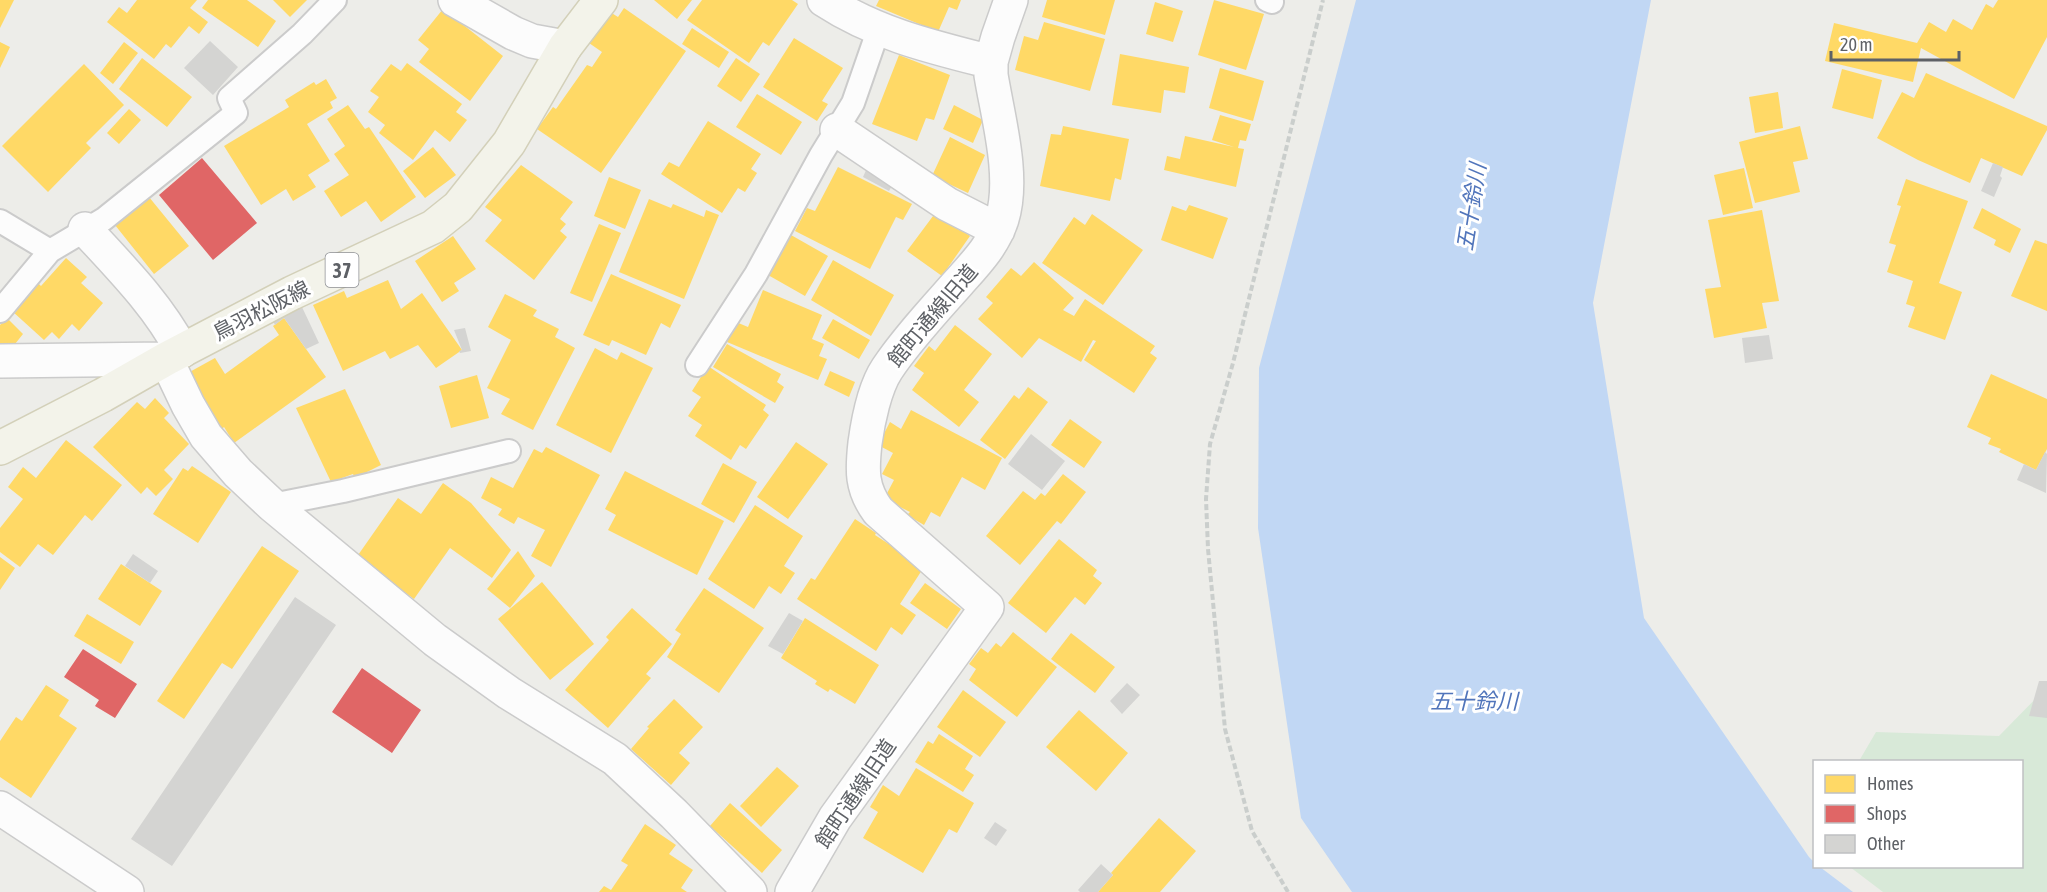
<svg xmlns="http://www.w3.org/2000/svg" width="2047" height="892" viewBox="0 0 2047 892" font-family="'Asap Condensed','Noto Sans JP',sans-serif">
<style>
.green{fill:#d8e9d8}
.water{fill:#c1d7f4}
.homes{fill:#ffd966}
.shops{fill:#e06666}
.building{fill:#d4d4d2}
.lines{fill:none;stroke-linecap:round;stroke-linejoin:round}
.service-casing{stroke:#cbcbcb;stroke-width:26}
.minor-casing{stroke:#cbcbcb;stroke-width:36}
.primary-casing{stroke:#d3d0b9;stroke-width:36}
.path{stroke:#cacecc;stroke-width:4;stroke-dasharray:6 3;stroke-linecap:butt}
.service{stroke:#fcfcfc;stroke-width:22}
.minor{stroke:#fcfcfc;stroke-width:33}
.primary{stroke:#f3f3ea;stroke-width:33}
.labels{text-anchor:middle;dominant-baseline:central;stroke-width:6;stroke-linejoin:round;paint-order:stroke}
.shield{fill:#fff;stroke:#8e9094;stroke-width:1.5}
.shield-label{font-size:20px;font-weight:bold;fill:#5e6166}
.street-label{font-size:21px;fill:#5e6166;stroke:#fff}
.water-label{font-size:22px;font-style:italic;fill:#5175bb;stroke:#fff}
</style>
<rect width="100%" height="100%" fill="#edede9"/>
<path class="green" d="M 2047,687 L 2047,892 L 1883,892 L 1850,867 L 2022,866 L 2022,762 L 1859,761 L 1876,732 L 1999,736 Z"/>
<path class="water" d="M 1356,0 L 1651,0 L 1593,303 L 1644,618 L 1809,857 L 1814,862 L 1814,866 L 1820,867 L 1853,892 L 1352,892 L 1301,818 L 1258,528 L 1259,368 Z"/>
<path class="homes" d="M 0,0 L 14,0 L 0,28 Z
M 137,0 L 197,0 L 190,8 L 208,22 L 199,34 L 189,26 L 171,48 L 166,44 L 154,59 L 107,22 L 119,7 L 127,13 Z
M 208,0 L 247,0 L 276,21 L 258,47 L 202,8 Z
M 273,0 L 307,0 L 290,17 Z
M 654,0 L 692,0 L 677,19 Z
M 702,0 L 792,0 L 798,4 L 769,46 L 763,42 L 749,63 L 687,20 Z
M 879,0 L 961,0 L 957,10 L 949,7 L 938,32 L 876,6 Z
M 1047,0 L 1115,0 L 1105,35 L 1042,17 Z
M 1214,0 L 1264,14 L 1246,70 L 1198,55 Z
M 1998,0 L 2047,0 L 2047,37 L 2014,99 L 1921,48 L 1913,82 L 1825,61 L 1834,23 L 1917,43 L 1929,22 L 1946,32 L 1953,19 L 1972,30 L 1986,4 L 1993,8 Z
M 1155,2 L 1183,11 L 1173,42 L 1146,34 Z
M 624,8 L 686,51 L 601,173 L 537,129 L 553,107 L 556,109 L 587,65 L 592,67 L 602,52 L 589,43 L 610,12 L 618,17 Z
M 443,9 L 503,56 L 470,101 L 419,62 L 429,49 L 418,40 Z
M 1044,22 L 1105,39 L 1090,91 L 1015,70 L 1024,36 L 1038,40 Z
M 692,28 L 729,52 L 719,68 L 682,44 Z
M 794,38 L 843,68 L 822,101 L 828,104 L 817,121 L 763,87 Z
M 0,42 L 10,47 L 0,68 Z
M 124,42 L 138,53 L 113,84 L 100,73 Z
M 1120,54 L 1189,67 L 1185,93 L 1164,90 L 1161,113 L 1112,105 Z
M 899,55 L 950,75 L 934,120 L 926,118 L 917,141 L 872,124 Z
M 142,58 L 192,97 L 167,127 L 119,89 Z
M 736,58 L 760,74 L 741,102 L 717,86 Z
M 407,63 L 462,104 L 456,112 L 467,120 L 450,142 L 435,130 L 413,160 L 379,133 L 385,125 L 368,112 L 379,97 L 370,91 L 391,64 L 401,71 Z
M 84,64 L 124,105 L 86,143 L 91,148 L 48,192 L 2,146 Z
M 1220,68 L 1264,81 L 1253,121 L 1209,108 Z
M 1842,69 L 1882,80 L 1873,119 L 1832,108 Z
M 1926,73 L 2047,126 L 2047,130 L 2022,176 L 1981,158 L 1970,183 L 1918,160 L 1877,138 L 1902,92 L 1914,98 Z
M 326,79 L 337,98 L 330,102 L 333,108 L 307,124 L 330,161 L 308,175 L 316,187 L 293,201 L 286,189 L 261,205 L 224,146 L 289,107 L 285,100 L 314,82 L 316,85 Z
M 1778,92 L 1783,128 L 1755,133 L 1749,97 Z
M 757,94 L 802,122 L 781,155 L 736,127 Z
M 348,105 L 365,129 L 369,127 L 416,197 L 381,222 L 366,201 L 341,217 L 324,191 L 349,175 L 334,154 L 345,146 L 327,119 Z
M 954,105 L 983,120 L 973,143 L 943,129 Z
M 129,109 L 141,120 L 119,144 L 107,133 Z
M 1220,115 L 1251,124 L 1246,141 L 1240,140 L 1238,148 L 1244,149 L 1236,187 L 1164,170 L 1167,156 L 1180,159 L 1185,136 L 1234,147 L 1212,140 Z
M 708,121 L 761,154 L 751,169 L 757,173 L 745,192 L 738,188 L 722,213 L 661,174 L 669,162 L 679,167 Z
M 1063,126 L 1129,139 L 1121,180 L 1115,178 L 1110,201 L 1040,186 L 1051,134 L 1061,135 Z
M 1800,126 L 1808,159 L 1793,162 L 1800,192 L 1755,203 L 1739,142 Z
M 950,137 L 985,155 L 968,193 L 932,176 Z
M 433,147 L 456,175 L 425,198 L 403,171 Z
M 521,165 L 573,202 L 560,219 L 566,224 L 560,231 L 567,237 L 534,280 L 485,241 L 502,220 L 485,207 Z
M 838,167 L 912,204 L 903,220 L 896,217 L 870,269 L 795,231 L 807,208 L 815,211 Z
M 1744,168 L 1753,208 L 1723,215 L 1714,175 Z
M 609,177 L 641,190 L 625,229 L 594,216 Z
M 1906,179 L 1968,201 L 1939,283 L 1962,292 L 1945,340 L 1908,327 L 1915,307 L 1906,304 L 1913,281 L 1887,272 L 1896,245 L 1889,243 L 1901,206 L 1897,205 Z
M 149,197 L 189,246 L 154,274 L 115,225 Z
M 649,199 L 671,208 L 673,204 L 704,217 L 706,210 L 719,215 L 684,299 L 619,272 Z
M 1189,205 L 1228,218 L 1213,259 L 1161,240 L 1172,206 L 1186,211 Z
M 1982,208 L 2021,229 L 2010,253 L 1994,245 L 1996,240 L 1973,228 Z
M 1762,210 L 1779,301 L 1762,303 L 1767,328 L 1714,338 L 1705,289 L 1721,287 L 1708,220 Z
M 936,212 L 970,236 L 942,276 L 907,251 Z
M 1092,214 L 1143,250 L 1103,305 L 1042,263 L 1074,217 L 1085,225 Z
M 599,224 L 621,233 L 592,302 L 570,293 Z
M 791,235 L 828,256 L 805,296 L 768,275 Z
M 453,236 L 476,269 L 454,283 L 459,291 L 442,302 L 415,261 Z
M 2035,240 L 2047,244 L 2047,311 L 2011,296 Z
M 66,258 L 87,277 L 81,283 L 103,303 L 79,331 L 72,324 L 59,339 L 52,332 L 44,340 L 12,311 L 38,283 L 41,286 Z
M 833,260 L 894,295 L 871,336 L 811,300 Z
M 1034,262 L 1074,298 L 1063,310 L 1074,316 L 1085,299 L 1155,346 L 1150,353 L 1157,358 L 1134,393 L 1084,360 L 1096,341 L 1093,340 L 1081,362 L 1039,338 L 1022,358 L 978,319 L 993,303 L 986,297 L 1011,268 L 1021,276 Z
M 611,274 L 681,305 L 670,328 L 661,323 L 646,355 L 612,340 L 609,346 L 583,335 Z
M 388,280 L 401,309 L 422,293 L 462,350 L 436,368 L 418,345 L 390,359 L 385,351 L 343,371 L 313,305 L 344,291 L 347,298 Z
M 763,290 L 822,315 L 812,339 L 824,344 L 819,356 L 827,359 L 818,380 L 727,342 L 736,322 L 748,327 Z
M 505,294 L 537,310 L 533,316 L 559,329 L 555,337 L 575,348 L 533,430 L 501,414 L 510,399 L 487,388 L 511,340 L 488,327 Z
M 7,318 L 23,334 L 15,344 L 0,344 L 0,325 Z
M 284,318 L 326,377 L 234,443 L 224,427 L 222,429 L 186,374 L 215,358 L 225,374 L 279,335 L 273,326 Z
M 833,319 L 870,340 L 859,359 L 822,338 Z
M 955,325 L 992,354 L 964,390 L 979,402 L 959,427 L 912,390 L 924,373 L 914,366 L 929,346 L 935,351 Z
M 727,344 L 781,374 L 777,382 L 784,387 L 775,403 L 713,367 Z
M 595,348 L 617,360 L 621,352 L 653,368 L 611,453 L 556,425 Z
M 708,366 L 766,405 L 763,410 L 769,415 L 746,449 L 740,445 L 731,460 L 695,436 L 702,425 L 688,416 L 701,397 L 692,391 Z
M 830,371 L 855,382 L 849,397 L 824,385 Z
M 1991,374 L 2047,399 L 2047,449 L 2036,470 L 1999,452 L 2001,449 L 1988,444 L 1991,438 L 1967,427 Z
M 477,375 L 489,418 L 451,428 L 439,386 Z
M 1028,387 L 1048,402 L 1005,459 L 980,440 L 1014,395 L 1019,399 Z
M 345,389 L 381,465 L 355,478 L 353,474 L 331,482 L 296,408 Z
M 155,398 L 169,413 L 164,418 L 189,444 L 164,470 L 173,479 L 156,496 L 147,487 L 141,494 L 93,447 L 137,402 L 145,409 Z
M 911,410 L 1002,458 L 985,490 L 962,477 L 940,517 L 931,512 L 924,525 L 907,515 L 910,512 L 884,499 L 894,480 L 882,474 L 893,453 L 878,445 L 890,422 L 901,429 Z
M 1070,419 L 1102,442 L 1084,468 L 1051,445 Z
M 66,440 L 122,485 L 92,521 L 85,515 L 53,555 L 38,544 L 20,567 L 0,552 L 0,528 L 23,499 L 8,487 L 23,467 L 36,478 Z
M 796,442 L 828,464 L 788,519 L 757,497 Z
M 546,447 L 600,475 L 551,567 L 531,556 L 545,530 L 518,517 L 514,524 L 498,515 L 502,509 L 481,498 L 491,477 L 513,488 L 534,449 L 542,453 Z
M 723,463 L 757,482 L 734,523 L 701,504 Z
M 192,466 L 231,492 L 198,543 L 153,514 L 183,468 L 188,471 Z
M 625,471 L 724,521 L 697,575 L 608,530 L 616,515 L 605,509 Z
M 1063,474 L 1086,492 L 1061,524 L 1057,521 L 1020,565 L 986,536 L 1023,491 L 1035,500 L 1041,493 L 1045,496 Z
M 443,483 L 471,503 L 511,550 L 492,578 L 450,548 L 414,599 L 356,558 L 398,498 L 421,514 Z
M 755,505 L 803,536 L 784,566 L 795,573 L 781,594 L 769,586 L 754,609 L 708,579 Z
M 855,519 L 876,533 L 875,535 L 924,567 L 900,604 L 916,615 L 902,635 L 891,627 L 876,651 L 797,599 L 811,578 L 815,580 Z
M 1059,539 L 1097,570 L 1093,576 L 1102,583 L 1085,605 L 1075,597 L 1046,633 L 1008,603 Z
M 262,546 L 299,571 L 232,669 L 222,663 L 184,719 L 157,701 Z
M 518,551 L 535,576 L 510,608 L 487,589 Z
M 0,557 L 15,568 L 0,590 Z
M 121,564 L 162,591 L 140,626 L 98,599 Z
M 542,582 L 594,644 L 550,680 L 498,619 Z
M 925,583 L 961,609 L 947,629 L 910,603 Z
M 704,588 L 764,628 L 719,693 L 667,657 L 681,634 L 675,630 Z
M 632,608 L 672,644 L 646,674 L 651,678 L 608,728 L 565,690 L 609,640 L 606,637 Z
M 87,614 L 134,642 L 121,664 L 74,636 Z
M 805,618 L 879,665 L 855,704 L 830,689 L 828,692 L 815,684 L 817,681 L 781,658 Z
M 1013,632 L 1057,667 L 1017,717 L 969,680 L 976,669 L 969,664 L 981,648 L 988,653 L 996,643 L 1001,647 Z
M 1071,633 L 1115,667 L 1095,693 L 1051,659 Z
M 46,685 L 69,700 L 59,716 L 77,728 L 31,798 L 0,777 L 0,741 L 16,717 L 22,721 Z
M 963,690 L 1006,722 L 980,757 L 937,727 Z
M 674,699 L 703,727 L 679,753 L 690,763 L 671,785 L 631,749 L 649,728 L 647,727 Z
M 1079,710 L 1128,753 L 1096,791 L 1046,747 Z
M 939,734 L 973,756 L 965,769 L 974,775 L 963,792 L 915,762 L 928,741 L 933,744 Z
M 777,767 L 799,786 L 761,827 L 740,806 Z
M 916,768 L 974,803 L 957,833 L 949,829 L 923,873 L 863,838 L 878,812 L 870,807 L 883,785 L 899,796 Z
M 730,803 L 782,850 L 762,873 L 710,826 Z
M 1159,818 L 1196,851 L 1160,892 L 1098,892 L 1113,875 L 1111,873 Z
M 645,824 L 676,845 L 669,854 L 693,870 L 681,888 L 687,892 L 599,892 L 604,886 L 611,890 L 628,865 L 621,861 Z"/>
<path class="shops" d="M 202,158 L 257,223 L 213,260 L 159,195 Z
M 83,649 L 137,684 L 115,718 L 95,706 L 99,700 L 64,677 Z
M 362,668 L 421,710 L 392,753 L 332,712 Z"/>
<path class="building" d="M 210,41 L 238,67 L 213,95 L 184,68 Z
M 1993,163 L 2003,167 L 2000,176 L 2002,178 L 1994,197 L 1981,191 Z
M 867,168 L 894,182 L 889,191 L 863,177 Z
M 302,307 L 319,343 L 306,349 L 284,318 L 275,325 L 273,321 Z
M 465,328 L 471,351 L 460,353 L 459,351 L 462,350 L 454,330 Z
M 1769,335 L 1773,359 L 1745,363 L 1742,338 Z
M 1031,434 L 1065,461 L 1042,490 L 1008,464 Z
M 2045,452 L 2047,454 L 2046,493 L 2017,480 L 2024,464 L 2036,470 Z
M 133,554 L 158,571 L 150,583 L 125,566 Z
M 295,597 L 336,625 L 172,866 L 131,839 Z
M 789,613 L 803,621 L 783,654 L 768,646 Z
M 2039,681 L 2047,681 L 2047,718 L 2029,716 Z
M 1127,683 L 1140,695 L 1122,714 L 1110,701 Z
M 995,822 L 1007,830 L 996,846 L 984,838 Z
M 1101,864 L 1113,875 L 1098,892 L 1080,892 L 1078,890 Z"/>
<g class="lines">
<defs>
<path id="service" d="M 1267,0 L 1272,2
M 0,221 L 50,251
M 0,311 L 50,251 L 104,219 L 236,113 L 229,98 L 302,34 L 335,0
M 697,365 L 756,274 L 821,155 L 853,103 L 879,28
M 272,505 L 343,491 L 509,451"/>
<path id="minor" d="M 455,0 L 513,33 L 532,41 L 565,47
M 824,0 C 876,34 932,47 991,62
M 837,130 L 947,204 L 998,230
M 85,229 C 120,267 158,305 182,351
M 0,361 L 166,359 L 188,405 L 206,436 L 238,473 L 272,505 L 435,640 L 509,693 L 615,759 L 674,814 L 750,892
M 0,808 L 127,892
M 792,892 L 835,818 L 987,607 L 878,511 C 861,488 862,470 865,443 C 868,421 875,387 887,369 C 906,340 936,308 959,282 C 977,262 994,244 1002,219 C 1015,177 998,118 991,75 L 991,62 L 998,37 L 1011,0"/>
<path id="primary" d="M 0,448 L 103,395 L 166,359 L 292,293 L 433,227 L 458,207 L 509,143 L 565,47 L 601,0"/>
</defs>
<use href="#service" class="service-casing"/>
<use href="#minor" class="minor-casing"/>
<use href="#primary" class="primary-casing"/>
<path class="path" d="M 1288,892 L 1252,831 L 1225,729 L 1208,549 L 1206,499 L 1210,444 L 1233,363 L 1323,0"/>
<use href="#service" class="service"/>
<use href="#minor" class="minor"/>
<use href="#primary" class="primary"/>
</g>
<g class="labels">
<rect class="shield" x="325.5" y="253" width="33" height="34" rx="4.5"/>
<g class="shield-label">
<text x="342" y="270">37</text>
</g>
<g class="street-label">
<text transform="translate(261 310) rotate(-27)">鳥羽松阪線</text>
<text transform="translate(932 315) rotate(-50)">館町通線旧道</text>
<text transform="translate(855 793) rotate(-56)">館町通線旧道</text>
</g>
<g class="water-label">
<text transform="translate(1471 207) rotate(-81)">五十鈴川</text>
<text x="1474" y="701">五十鈴川</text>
</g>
</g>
<rect x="1813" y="760" width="210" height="108" fill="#ffffff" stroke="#bfc0c2" stroke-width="1.5"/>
<rect x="1825" y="775" width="30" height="18" fill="#ffd966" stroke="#bfc0c2" stroke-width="1.5"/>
<text x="1867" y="790" font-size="18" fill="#5e6166">Homes</text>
<rect x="1825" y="805" width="30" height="18" fill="#e06666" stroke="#bfc0c2" stroke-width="1.5"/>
<text x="1867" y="820" font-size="18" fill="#5e6166">Shops</text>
<rect x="1825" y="835" width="30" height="18" fill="#d4d4d2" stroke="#bfc0c2" stroke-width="1.5"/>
<text x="1867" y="850" font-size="18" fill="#5e6166">Other</text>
<path d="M1831 51v9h128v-9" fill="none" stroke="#5e6166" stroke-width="3"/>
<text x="1840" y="51" font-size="18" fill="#5e6166" stroke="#ffffff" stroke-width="4.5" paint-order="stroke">20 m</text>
</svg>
